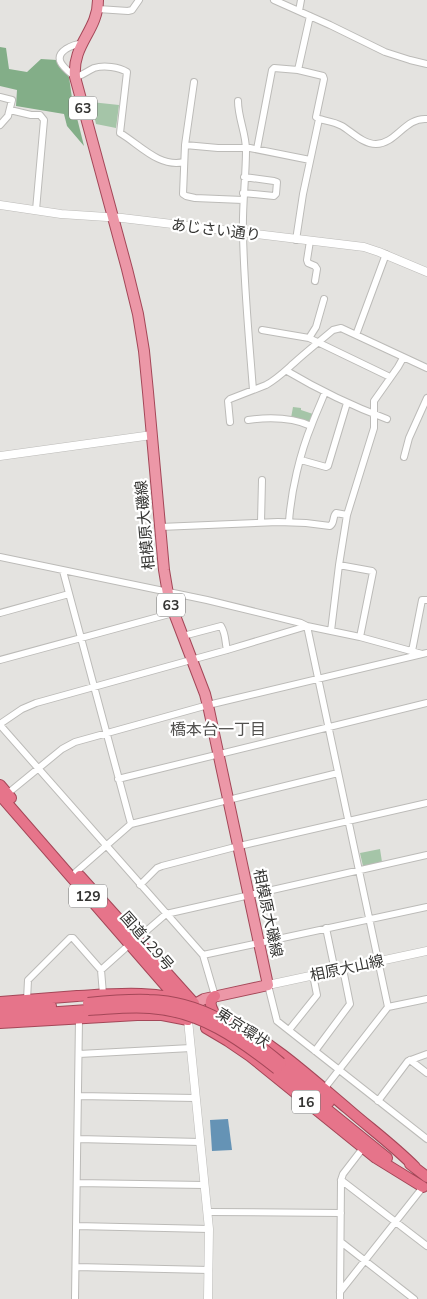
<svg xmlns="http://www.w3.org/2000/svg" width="427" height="1299" viewBox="0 0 427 1299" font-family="'Nunito Sans','Noto Sans JP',sans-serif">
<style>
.green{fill:#a5c5a8}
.forest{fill:#83ae88}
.water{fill:#6593b5}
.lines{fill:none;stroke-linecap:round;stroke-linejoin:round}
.minor-casing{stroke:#bcbbb8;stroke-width:8}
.tertiary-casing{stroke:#bcbbb8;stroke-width:9}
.primary-casing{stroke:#a44758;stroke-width:12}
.trunk-casing{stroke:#a44758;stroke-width:12}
.minor{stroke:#fff;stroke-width:6}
.tertiary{stroke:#fff;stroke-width:8}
.primary{stroke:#ec97a7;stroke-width:10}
.trunk{stroke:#e6748a;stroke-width:10}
.trunk-bridge-casing{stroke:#a44758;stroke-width:12;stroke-linecap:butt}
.trunk-bridge{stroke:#e6748a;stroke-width:10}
.labels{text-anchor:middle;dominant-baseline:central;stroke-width:4.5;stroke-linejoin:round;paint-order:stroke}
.shield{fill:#fff;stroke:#717170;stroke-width:1}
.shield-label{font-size:14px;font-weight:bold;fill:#343432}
.street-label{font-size:15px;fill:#343432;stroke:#fff}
.neighbourhood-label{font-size:16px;fill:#52514f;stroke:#fff}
</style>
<rect width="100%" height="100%" fill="#e4e3e0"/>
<path class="green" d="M 91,102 L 119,105 L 116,128 L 96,124 Z
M 293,407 L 301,408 L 301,410 L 313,414 L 310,421 L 308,422 L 291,418 Z
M 380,849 L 382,862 L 363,866 L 360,853 Z"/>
<path class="forest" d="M 0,47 L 6,48 L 9,69 L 27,72 L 41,59 L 57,60 L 69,77 L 72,98 L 84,146 L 67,126 L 64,114 L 16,106 L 17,90 L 0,86 Z"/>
<path class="water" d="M 228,1119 L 232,1150 L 212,1151 L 210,1120 Z"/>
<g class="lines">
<defs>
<path id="minor" d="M 274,0 L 330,25 L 385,52 L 410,60 L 427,64
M 98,9 L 128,11 L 132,10 L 139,0
M 299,11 L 301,0
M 81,44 C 76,44 71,46 66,49 C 51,59 66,69 75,77 C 82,76 87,71 94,68 C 104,65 119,67 127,72 L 120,133 C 139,144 159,168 184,162
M 298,70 L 310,16
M 194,82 L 185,145 L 183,194 L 186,196 L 195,198 L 243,200
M 0,97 L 12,100 L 8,116 L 0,125
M 238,101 C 238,118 246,133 246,150 C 246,178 242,206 243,234 C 244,286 249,338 253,390
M 10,110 L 31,115 L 40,115 L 44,120 L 36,210
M 185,145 L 218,148 L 250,148 L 310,160
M 257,149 L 272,70 L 274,68 L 298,70 L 323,76 L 324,79 L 316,117 L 319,119
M 243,193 L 274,196 L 276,194 L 277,182 L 274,181 L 244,177
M 296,240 L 303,194 L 319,119 C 327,121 335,122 342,126 C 352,132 363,144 376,144 C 396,144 405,117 427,119
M 310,241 L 307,260 L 308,263 L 315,266 L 317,269 L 315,281
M 262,330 L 309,338 L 390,377
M 356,335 L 386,254
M 309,338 L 316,327 L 324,299
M 287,371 C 319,390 352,406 387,419
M 248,420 C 270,417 291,417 311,426
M 230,422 L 228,401 L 230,399 L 266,385 C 277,379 285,371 294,363 C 306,352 320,341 333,330 L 341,328 L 427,368
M 404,457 L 409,438 L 427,398
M 301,460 L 326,467 L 328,466 L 347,403
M 261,522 L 262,480
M 289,522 C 291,491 300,453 312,424 C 316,413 321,403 325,392
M 160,527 L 278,522 L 306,523 L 330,526 C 335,523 332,517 336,513 L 347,515
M 0,557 L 207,600 L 301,623 L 307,626 L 360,637 L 422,654
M 339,565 L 372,571 L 373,572 L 360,637
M 63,571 L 131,824
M 0,613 L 69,594
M 331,631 L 339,565 L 347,515 L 374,428 L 374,401 L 398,367 L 403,358
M 183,636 L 221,626 C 226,634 225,642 227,650
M 412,651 L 422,600 L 427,600
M 0,660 L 173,613
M 0,724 L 22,709 L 36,703 L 227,650 L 307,626 L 388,1007 L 324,1089
M 0,725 L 203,955 L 215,996
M 118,779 L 427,703
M 7,794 L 62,749 L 75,742 L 208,705 L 427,653
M 76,872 L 131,824 L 338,773
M 140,885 L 157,868 L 162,866 L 235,847 L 427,803
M 326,928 L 335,971
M 137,939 L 166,914 L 427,855
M 203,955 L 427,907
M 268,985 L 277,1021 L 427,1139
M 103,994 L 101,970 L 130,944
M 27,1000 L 28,980 L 70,938 L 73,938 L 101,970
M 388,1007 L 427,999
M 289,1030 L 317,995 L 313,975
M 315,1051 L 350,1004 L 343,969
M 79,1054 L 191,1048
M 410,1060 L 427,1073
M 78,1096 L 195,1098
M 378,1101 L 408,1061 L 427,1054
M 78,1139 L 200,1142
M 341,1180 L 427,1246
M 77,1183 L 204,1185
M 207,1212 L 341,1213
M 76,1226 L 209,1229
M 341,1242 L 414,1299
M 76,1267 L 209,1270
M 340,1292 L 423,1187
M 75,1299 L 79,1019
M 340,1299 L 341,1180 L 343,1174 L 363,1148"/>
<path id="tertiary" d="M 0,205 L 61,214 L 122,218 L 364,247 L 379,252 L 427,272
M 0,456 L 152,435
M 268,985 L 427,951
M 188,1020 L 209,1229 L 208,1299"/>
<path id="primary" d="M 98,0 C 98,31 72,44 75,77 L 127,269 L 138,314 L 144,351 L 148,392 L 164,570 L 169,600 L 205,694 L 209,710 L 268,985 L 204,999 L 195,1004 L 190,1012"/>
<path id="trunk" d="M 0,785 L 11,798
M 0,795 L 178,1000
M 80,876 L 194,1003
M 0,1002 C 26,1000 52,998 77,996 C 115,994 156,990 193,1003
M 0,1009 L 51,1006
M 213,1011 C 210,1005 209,1000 215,996
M 0,1016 L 88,1010
M 231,1021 C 274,1044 310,1077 348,1109 C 371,1129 393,1145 415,1167
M 0,1023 L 137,1015 L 162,1015 L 188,1020
M 206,1028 L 228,1041 L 250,1056 L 376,1158 L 423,1187
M 281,1063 L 329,1102
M 277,1069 L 387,1158
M 410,1164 L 427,1177"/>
</defs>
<use href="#minor" class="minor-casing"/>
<use href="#tertiary" class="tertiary-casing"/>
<use href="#primary" class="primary-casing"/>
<use href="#trunk" class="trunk-casing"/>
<use href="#minor" class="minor"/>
<use href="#tertiary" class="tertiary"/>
<use href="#primary" class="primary"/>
<use href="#trunk" class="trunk"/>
<defs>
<path id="trunk-bridge" d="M 88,1003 C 108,1001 129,999 149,1000 C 203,1001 241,1030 281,1063
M 88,1010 C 109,1009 130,1006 150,1008 C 200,1011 239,1039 277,1069"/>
</defs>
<use href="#trunk-bridge" class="trunk-bridge-casing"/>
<use href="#trunk-bridge" class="trunk-bridge"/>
</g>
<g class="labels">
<g class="shield">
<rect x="69" y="96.5" width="28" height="23" rx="4"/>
<rect x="157" y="593.5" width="28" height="23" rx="4"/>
<rect x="69" y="884.5" width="38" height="23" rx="4"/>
<rect x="292" y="1090.5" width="28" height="23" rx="4"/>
</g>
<g class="shield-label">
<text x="83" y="108">63</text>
<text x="171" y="605">63</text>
<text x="88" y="896">129</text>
<text x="306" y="1102">16</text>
</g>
<g class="street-label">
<text transform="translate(216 230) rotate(7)">あじさい通り</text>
<text transform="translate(145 525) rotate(-95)">相模原大磯線</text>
<text transform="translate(268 913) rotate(78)">相模原大磯線</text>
<text transform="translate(147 941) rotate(49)">国道129号</text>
<text transform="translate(347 968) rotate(-12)">相原大山線</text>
<text transform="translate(243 1028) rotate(33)">東京環状</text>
</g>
<g class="neighbourhood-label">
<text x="218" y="730">橋本台一丁目</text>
</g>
</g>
</svg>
